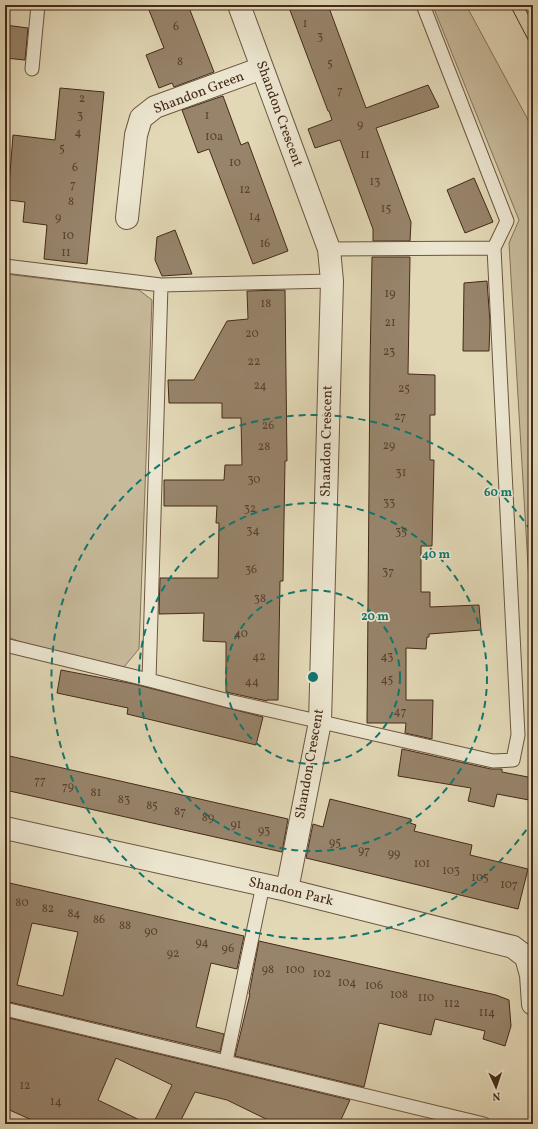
<svg xmlns="http://www.w3.org/2000/svg" width="538" height="1129" viewBox="0 0 538 1129" font-family="Vollkorn,serif">
<style>
.green{fill:#c7ba9b;stroke:#86725a}
.building{fill:#97846b;stroke:#452a19;fill-rule:evenodd}
.lines{fill:none;stroke-linecap:round;stroke-linejoin:round}
.lane-casing{stroke:#6c5640;stroke-width:15}
.street-casing{stroke:#6c5640;stroke-width:24}
.lane{stroke:#ece6d0;stroke-width:13}
.street{stroke:#ece6d0;stroke-width:22}
.tram{stroke:#452a19;stroke-width:1}
.ring{fill:none;stroke:#0f766e;stroke-width:2;stroke-dasharray:7 5}
.labels{text-anchor:middle;dominant-baseline:central;stroke-width:3.5;stroke-linejoin:round;paint-order:stroke}
.number-label{font-size:12px;fill:#5a402e}
.street-label{font-size:14px;fill:#452a19;stroke:#ece6d0}
.centre{fill:#0f766e;stroke:#ece6d0;stroke-width:2}
.ring-label{font-size:12px;text-anchor:middle;font-weight:bold;fill:#0f766e;stroke:#ece6d0;stroke-width:3.5;stroke-linejoin:round;paint-order:stroke}
</style>
<rect width="100%" height="100%" fill="#e2d8b6"/>
<filter id="stains"><feTurbulence type="fractalNoise" baseFrequency=".005" numOctaves="4"/><feColorMatrix values="0 0 0 0 .2 0 0 0 0 .09 0 0 0 0 .02 0 0 0 .5 -.17"/></filter>
<radialGradient id="worn" r=".72"><stop offset=".6" stop-color="#630" stop-opacity="0"/><stop offset="1" stop-color="#630" stop-opacity=".3"/></radialGradient>
<path class="green" d="M 434,5 L 466,5 L 533,129 L 533,651 L 509,243 L 519,220 L 433,6 Z
M 5,274 L 139,290 L 152,300 L 139,649 L 123,668 L 21,642 L 5,636 Z"/>
<path class="building" d="M 147,5 L 188,5 L 214,72 L 174,87 L 172,83 L 159,88 L 146,55 L 164,48 Z
M 288,5 L 328,5 L 366,108 L 428,85 L 439,107 L 376,128 L 411,222 L 410,241 L 373,241 L 373,229 L 340,140 L 315,148 L 308,129 L 332,120 L 329,111 L 328,111 Z
M 5,25 L 28,28 L 25,60 L 5,58 Z
M 60,88 L 104,92 L 87,264 L 44,259 L 47,225 L 23,222 L 25,202 L 8,200 L 13,135 L 55,140 Z
M 223,96 L 241,145 L 248,142 L 288,251 L 253,264 L 209,149 L 198,153 L 182,110 Z
M 474,178 L 493,222 L 465,233 L 447,190 Z
M 175,230 L 192,274 L 162,276 L 155,260 L 157,237 Z
M 372,257 L 410,257 L 408,374 L 435,375 L 435,415 L 430,415 L 430,460 L 434,460 L 432,546 L 421,546 L 421,592 L 430,592 L 430,607 L 479,605 L 481,630 L 429,634 L 429,637 L 427,637 L 426,649 L 406,648 L 406,700 L 433,700 L 432,739 L 405,733 L 406,723 L 367,723 L 370,366 Z
M 487,281 L 490,322 L 489,351 L 463,351 L 464,283 Z
M 285,290 L 287,461 L 285,461 L 283,581 L 280,581 L 278,700 L 267,700 L 267,701 L 226,692 L 226,642 L 203,641 L 204,613 L 159,614 L 160,578 L 218,578 L 219,523 L 216,523 L 217,506 L 164,506 L 164,480 L 224,480 L 225,465 L 242,465 L 241,418 L 222,418 L 222,403 L 169,403 L 168,380 L 194,380 L 227,321 L 248,319 L 247,291 Z
M 61,670 L 134,684 L 263,717 L 256,745 L 127,714 L 128,708 L 57,693 Z
M 402,749 L 491,769 L 502,769 L 502,772 L 533,778 L 529,800 L 497,794 L 494,807 L 468,801 L 471,788 L 398,776 Z
M 5,755 L 288,819 L 282,852 L 5,790 Z
M 330,799 L 411,819 L 410,823 L 416,825 L 414,831 L 472,845 L 470,855 L 528,869 L 518,909 L 306,858 L 313,824 L 323,827 Z
M 5,882 L 244,936 L 237,969 L 211,963 L 196,1027 L 224,1034 L 220,1052 L 5,1001 ZM 32,923 L 78,932 L 63,996 L 17,985 Z
M 259,941 L 496,995 L 509,1000 L 511,1026 L 505,1046 L 483,1039 L 485,1031 L 435,1019 L 431,1035 L 379,1023 L 364,1087 L 235,1056 L 250,994 L 249,994 Z
M 5,1017 L 350,1100 L 339,1124 L 282,1124 L 268,1120 L 227,1100 L 195,1092 L 179,1124 L 153,1124 L 172,1085 L 116,1058 L 98,1100 L 148,1124 L 41,1124 L 5,1108 Z"/>
<g class="lines">
<defs>
<path id="lane" d="M 32,69 L 38,5
M 329,249 L 494,248
M 5,266 L 161,285 L 332,281
M 5,645 L 149,680 L 229,701 L 493,761 L 513,760 L 518,735 L 494,248 L 507,221 L 423,5
M 149,680 L 161,285
M 5,1009 L 484,1124
M 226,1061 L 263,885"/>
<path id="street" d="M 239,5 L 329,249 L 332,281 L 320,722 L 287,890
M 127,218 L 136,135 L 141,118 L 155,107 L 262,68
M 5,828 L 287,890 L 513,947 L 526,957 L 531,975 L 533,1004"/>
</defs>
<use href="#lane" class="lane-casing"/>
<use href="#street" class="street-casing"/>
<use href="#lane" class="lane"/>
<use href="#street" class="street"/>
<path class="tram" d="M 510,5 L 533,49
M 523,5 L 533,23"/>
</g>
<g class="ring">
<circle cx="313" cy="677" r="87"/>
<circle cx="313" cy="677" r="174"/>
<path d="M533 820A262 262 0 1 1 533 534"/>
</g>
<g class="labels">
<g class="number-label">
<text x="305" y="24">1</text>
<text x="176" y="27">6</text>
<text x="320" y="37">3</text>
<text x="180" y="62">8</text>
<text x="330" y="64">5</text>
<text x="340" y="91">7</text>
<text x="82" y="99">2</text>
<text x="80" y="116">3</text>
<text x="207" y="116">1</text>
<text x="360" y="125">9</text>
<text x="78" y="133">4</text>
<text x="214" y="137">10a</text>
<text x="62" y="149">5</text>
<text x="365" y="155">11</text>
<text x="235" y="163">10</text>
<text x="75" y="168">6</text>
<text x="375" y="182">13</text>
<text x="73" y="185">7</text>
<text x="245" y="190">12</text>
<text x="71" y="202">8</text>
<text x="386" y="209">15</text>
<text x="255" y="217">14</text>
<text x="58" y="218">9</text>
<text x="68" y="236">10</text>
<text x="265" y="244">16</text>
<text x="66" y="253">11</text>
<text x="390" y="294">19</text>
<text x="266" y="304">18</text>
<text x="390" y="323">21</text>
<text x="252" y="334">20</text>
<text x="389" y="352">23</text>
<text x="254" y="362">22</text>
<text x="260" y="386">24</text>
<text x="404" y="389">25</text>
<text x="400" y="417">27</text>
<text x="268" y="426">26</text>
<text x="389" y="446">29</text>
<text x="264" y="447">28</text>
<text x="401" y="473">31</text>
<text x="254" y="480">30</text>
<text x="389" y="503">33</text>
<text x="250" y="509">32</text>
<text x="253" y="531">34</text>
<text x="401" y="532">35</text>
<text x="251" y="570">36</text>
<text x="388" y="572">37</text>
<text x="260" y="599">38</text>
<text x="241" y="634">40</text>
<text x="259" y="657">42</text>
<text x="387" y="657">43</text>
<text x="387" y="680">45</text>
<text x="252" y="682">44</text>
<text x="400" y="712">47</text>
<text x="40" y="781">77</text>
<text x="68" y="787">79</text>
<text x="96" y="793">81</text>
<text x="124" y="800">83</text>
<text x="152" y="806">85</text>
<text x="180" y="812">87</text>
<text x="208" y="818">89</text>
<text x="236" y="825">91</text>
<text x="264" y="831">93</text>
<text x="335" y="843">95</text>
<text x="364" y="851">97</text>
<text x="394" y="854">99</text>
<text x="422" y="864">101</text>
<text x="451" y="871">103</text>
<text x="480" y="878">105</text>
<text x="509" y="885">107</text>
<text x="22" y="903">80</text>
<text x="48" y="909">82</text>
<text x="74" y="914">84</text>
<text x="99" y="920">86</text>
<text x="125" y="926">88</text>
<text x="151" y="932">90</text>
<text x="202" y="943">94</text>
<text x="228" y="949">96</text>
<text x="173" y="954">92</text>
<text x="268" y="970">98</text>
<text x="295" y="970">100</text>
<text x="322" y="974">102</text>
<text x="347" y="983">104</text>
<text x="374" y="986">106</text>
<text x="399" y="995">108</text>
<text x="426" y="998">110</text>
<text x="452" y="1004">112</text>
<text x="487" y="1013">114</text>
<text x="25" y="1086">12</text>
<text x="56" y="1102">14</text>
</g>
<g class="street-label">
<text transform="translate(199 93) rotate(-21)">Shandon Green</text>
<text transform="translate(279 114) rotate(70)">Shandon Crescent</text>
<text transform="translate(327 441) rotate(-89)">Shandon Crescent</text>
<text transform="translate(310 764) rotate(-80)">Shandon Crescent</text>
<text transform="translate(291 892) rotate(13)">Shandon Park</text>
</g>
</g>
<circle cx="313" cy="677" r="6" class="centre"/>
<g class="ring-label">
<text x="498" y="496">60 m</text>
<text x="436" y="558">40 m</text>
<text x="375" y="620">20 m</text>
</g>
<rect width="538" height="1129" fill="none" stroke="#e2d8b6" stroke-width="20"/>
<rect x="6" y="6" width="526" height="1117" fill="none" stroke="#452a19" stroke-width="2"/>
<rect x="10" y="10" width="518" height="1109" fill="none" stroke="#452a19"/>
<g transform="translate(496 1087) rotate(177)" stroke="#ece6d0" stroke-width="3" paint-order="stroke">
<path d="M0-3L7 15L0 10L-7 15Z" fill="#452a19"/>
<text y="-6" font-size="11" font-weight="bold" text-anchor="middle" fill="#452a19">N</text>
</g>
<rect width="100%" height="100%" filter="url(#stains)"/>
<rect width="100%" height="100%" fill="url(#worn)"/>
</svg>
